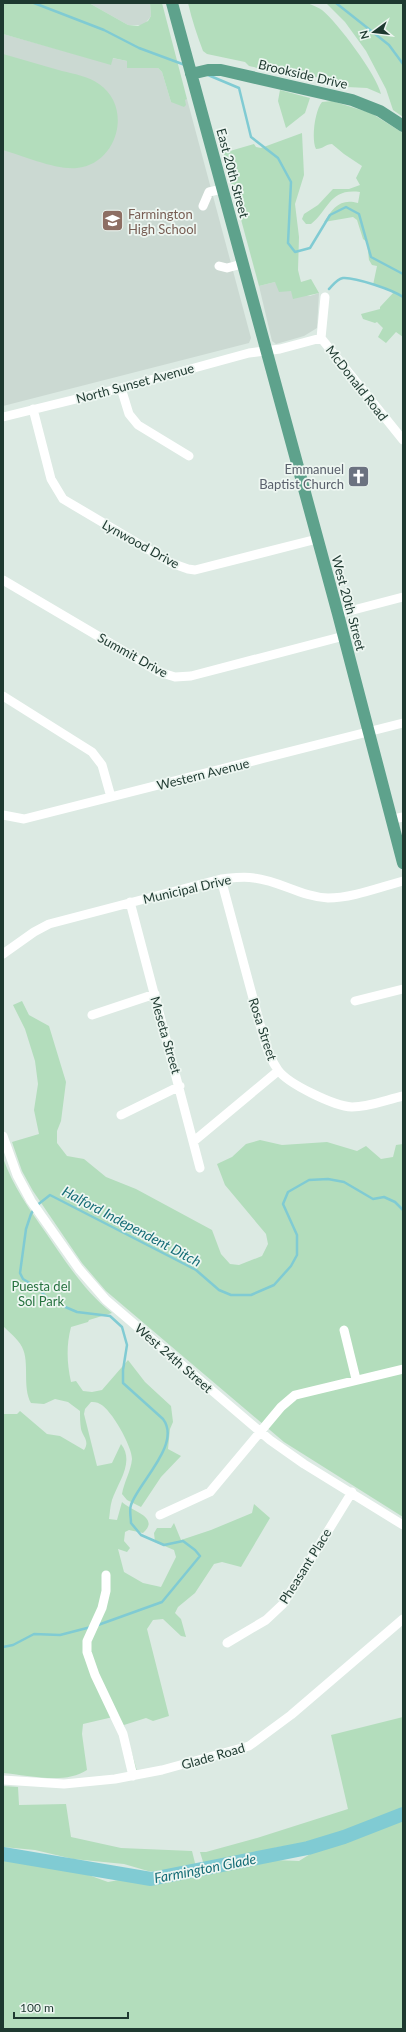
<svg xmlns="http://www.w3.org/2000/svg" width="406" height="2032" viewBox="0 0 406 2032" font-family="Lato,sans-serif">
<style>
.built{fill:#cbd9d2}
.green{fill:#b3ddbc}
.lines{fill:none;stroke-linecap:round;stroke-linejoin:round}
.stream{stroke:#80cbd3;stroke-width:2.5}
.river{stroke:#80cbd3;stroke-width:14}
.minor{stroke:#fff;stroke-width:9}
.major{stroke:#5ea28c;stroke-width:12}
.labels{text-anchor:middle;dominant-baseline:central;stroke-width:3.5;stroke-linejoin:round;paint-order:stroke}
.street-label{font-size:13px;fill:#1e3930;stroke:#edf6f1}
.education-label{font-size:13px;fill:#785e54;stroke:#edf6f1;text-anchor:start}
.worship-label{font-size:13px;fill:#5b616d;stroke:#edf6f1;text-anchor:end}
.park-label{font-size:13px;fill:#26723f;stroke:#edf6f1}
.water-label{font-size:14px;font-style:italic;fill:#166d77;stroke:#edf6f1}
</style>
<rect width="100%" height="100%" fill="#dceae3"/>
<path class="built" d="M 89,3 L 150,3 L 151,16 L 144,25 L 128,25 Z
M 3,34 L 111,64 L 112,58 L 127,61 L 127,68 L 158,68 L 162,72 L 171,102 L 187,99 L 251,338 L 249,343 L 3,406 Z
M 275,282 L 291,291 L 310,296 L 319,293 L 317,328 L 304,336 L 276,344 L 272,341 L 259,286 Z"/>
<path class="green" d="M 3,3 L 89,3 L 128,25 L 138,26 L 148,21 L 151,16 L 150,3 L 162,3 L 187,99 L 185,100 L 186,105 L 184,107 L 171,102 L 162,72 L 158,68 L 127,68 L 127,61 L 113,58 L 111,65 L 3,34 Z
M 188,3 L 307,3 C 312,5 318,7 322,10 C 337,22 377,75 381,94 L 367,88 L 347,87 L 325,78 L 284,74 L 249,66 L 245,62 L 207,54 L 203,51 C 197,35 192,20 188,3 Z
M 326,3 L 403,3 L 403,117 L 393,110 L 386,89 L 366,51 L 345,22 Z
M 3,54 C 23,60 42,65 62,71 C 74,74 88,76 99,84 C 133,107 118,164 77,168 C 55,170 24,156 3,150 Z
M 280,90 L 310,98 L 305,113 L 286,128 L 278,101 Z
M 332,101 L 371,113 L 403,133 L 403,337 L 396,332 L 386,343 L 378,337 L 383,328 L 377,322 L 375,323 L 363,319 L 361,314 L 380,309 L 380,307 L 394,292 L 373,285 L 377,266 L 372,265 L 369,260 L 367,242 L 363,239 L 357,220 L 353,217 L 324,222 C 333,208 340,198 358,203 L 360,192 C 329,188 329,210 311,224 L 306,224 L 302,219 L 304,214 L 318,205 L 333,189 L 349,189 L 360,185 L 356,178 L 362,166 L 344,154 L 332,144 C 326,144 323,149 316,149 C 311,139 315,110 322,102 Z
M 302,133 L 304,175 L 295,204 L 299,237 L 298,270 L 301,282 L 311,279 L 319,293 L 293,299 L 291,291 L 279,292 L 275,282 L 259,286 L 223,153 L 254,144 L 256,147 L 261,148 Z
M 22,1001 L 29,1015 L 49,1026 L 66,1082 L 61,1121 L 57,1131 L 57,1143 L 67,1156 L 84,1159 L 106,1177 L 136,1189 L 212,1230 L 221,1254 L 230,1264 L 239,1265 L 262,1256 L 268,1244 L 266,1234 L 225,1185 L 217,1164 L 232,1157 L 246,1144 L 260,1140 L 282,1145 L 327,1142 L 357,1151 L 366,1146 L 381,1159 L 393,1157 L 396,1145 L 403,1144 L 403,1517 L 284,1442 L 106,1291 L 82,1263 L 33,1191 L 22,1171 L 12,1142 L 39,1134 L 34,1110 L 38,1084 L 35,1061 L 25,1029 L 13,1005 Z
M 3,1158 C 13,1186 29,1209 46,1233 C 66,1262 84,1291 112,1313 L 89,1320 L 88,1322 L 71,1327 C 66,1346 67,1364 71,1382 L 76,1381 L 83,1391 L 92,1392 L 102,1390 L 128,1360 L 145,1382 L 171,1406 L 173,1422 L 170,1429 L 168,1449 L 181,1456 L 161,1477 L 141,1507 L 127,1500 L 122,1494 C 124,1482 131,1471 132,1459 C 132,1446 111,1409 100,1404 C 97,1402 93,1402 91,1402 L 85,1409 L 84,1414 L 97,1466 L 112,1463 L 121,1444 C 135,1462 118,1482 112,1500 C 110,1506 110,1513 109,1519 L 117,1520 L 122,1502 C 131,1511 161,1517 143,1533 L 129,1530 L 125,1532 L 124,1541 L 130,1548 L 127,1552 L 118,1549 L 124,1572 L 143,1583 L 161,1587 L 176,1557 L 174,1550 L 155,1542 L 154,1533 L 157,1528 L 171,1528 L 174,1523 L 181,1540 L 211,1530 L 252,1513 L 254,1504 L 270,1518 L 241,1567 L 222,1562 L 214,1564 L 195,1593 L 178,1607 L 175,1613 L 181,1619 L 186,1637 L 181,1636 L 163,1619 L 153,1620 L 147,1629 L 169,1716 L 153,1721 L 146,1718 L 124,1725 L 137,1771 L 128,1759 L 113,1717 L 83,1724 L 82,1734 L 87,1770 C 65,1785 28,1775 3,1773 L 3,1414 L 17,1414 L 20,1411 L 47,1434 L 60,1436 L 84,1450 C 90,1441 83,1437 81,1429 C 80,1423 80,1417 80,1411 L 68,1402 L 55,1399 L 44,1404 L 31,1403 C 22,1387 30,1362 22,1347 C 18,1339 9,1332 3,1326 Z
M 403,1717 L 403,1811 L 348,1833 L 305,1844 L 279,1847 L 204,1865 L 200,1852 L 206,1852 L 257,1838 L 348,1809 L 331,1735 Z
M 3,1786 L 18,1787 L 19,1805 L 66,1804 L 71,1837 L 121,1848 L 192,1851 L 196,1867 L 165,1873 L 148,1871 L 124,1864 L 73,1859 L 35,1850 L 3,1847 Z
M 403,1817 L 403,2029 L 3,2029 L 3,1857 L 66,1867 L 108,1882 L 124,1879 L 154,1882 L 239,1864 L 274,1860 L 299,1861 L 323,1846 Z"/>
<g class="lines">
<path class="stream" d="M 34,3 L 104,30 L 139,48 L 185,65
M 336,3 L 389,45 L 403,64
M 208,75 L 239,88 L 251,137 L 278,158 L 291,182 L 288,243 L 295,252 L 310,248 L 330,215 L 346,207 L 359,214 L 371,257 L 403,274
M 329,289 C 333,285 337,279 343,278 C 355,277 393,290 403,297
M 98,1625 L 162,1602 L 200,1556 L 195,1550 L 183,1541 L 164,1545 L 141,1535 L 131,1523 C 131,1517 129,1510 131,1505 C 138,1483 182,1444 163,1419 L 123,1383 L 123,1370 L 127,1345 L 122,1327 L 110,1316 L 77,1312 L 49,1300 L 38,1288 L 23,1279 L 20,1273 L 26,1229 L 31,1214 L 36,1206 L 50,1195 L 196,1270 L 219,1290 L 231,1295 L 251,1295 L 274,1285 L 291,1266 L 297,1255 L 297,1235 L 283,1204 L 288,1192 L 309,1180 L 328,1179 L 344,1182 L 373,1199 L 384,1197 L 395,1202 L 403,1210
M 3,1647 L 13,1645 L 34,1634 L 60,1635 L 91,1627"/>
<path class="river" d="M 3,1854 L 151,1879 L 308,1848 L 344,1837 L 403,1814"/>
<path class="minor" d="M 203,206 L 209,192 L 222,189
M 219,266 L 227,268 L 242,264
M 325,297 L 321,338 L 403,440
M 121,388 L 129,414 L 138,425 L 189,456
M 33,409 L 51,479 L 63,499 L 171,563 L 188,569 L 195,570 L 317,539
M 3,417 L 121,388 L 249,353 L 280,349 L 321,338
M 3,580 L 159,672 L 175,677 L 191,676 L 344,636
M 338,614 L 403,597
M 3,696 L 92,752 L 102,765 L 111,797
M 3,815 L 24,819 L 403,723
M 393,819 L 403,817
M 221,879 L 264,1039 C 267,1050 271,1060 278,1070 C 288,1084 334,1106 352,1107 C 369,1107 386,1100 403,1096
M 130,902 L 200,1168
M 3,954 L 34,932 L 49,924 L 221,879 C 232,878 243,876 254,878 C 280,881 302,897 328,898 C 352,898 380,887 403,881
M 355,1001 L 403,989
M 92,1015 L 155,994
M 121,1115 L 180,1086
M 3,1136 L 17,1175 L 31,1201 L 79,1269 L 106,1300 L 270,1440 L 304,1464 L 403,1525
M 194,1141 L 278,1071
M 344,1330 L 356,1379
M 160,1515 L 210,1492 L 281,1407 L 295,1395 L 403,1369
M 106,1575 L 106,1591 L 102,1608 L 87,1641 L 87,1652 L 95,1675 L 123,1734 L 133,1776
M 227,1643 L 266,1620 L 283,1604 L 352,1492
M 3,1780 L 64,1784 L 115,1779 L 162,1770 L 249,1746 L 291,1715 L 403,1619"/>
<path class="major" d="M 172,3 L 338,614 L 403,863
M 191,74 L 208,70 L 221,70 L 352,100 L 380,111 L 403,126"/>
</g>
<defs>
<symbol id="school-square" viewBox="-11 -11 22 22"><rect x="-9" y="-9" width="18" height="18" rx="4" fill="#8d6e63" stroke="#edf6f1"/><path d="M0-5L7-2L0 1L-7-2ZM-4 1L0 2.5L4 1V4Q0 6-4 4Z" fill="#fff"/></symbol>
<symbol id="church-square" viewBox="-11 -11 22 22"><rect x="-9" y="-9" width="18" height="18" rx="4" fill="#6b7280" stroke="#edf6f1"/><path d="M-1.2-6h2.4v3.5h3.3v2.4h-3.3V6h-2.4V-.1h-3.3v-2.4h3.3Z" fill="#fff"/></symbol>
</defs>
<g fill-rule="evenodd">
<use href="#school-square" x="100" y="208" width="25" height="25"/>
<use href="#church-square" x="346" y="464" width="25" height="25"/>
</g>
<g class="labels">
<g class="street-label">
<text transform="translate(303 74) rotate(13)">Brookside Drive</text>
<text transform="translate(233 173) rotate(75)">East 20th Street</text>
<text transform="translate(135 383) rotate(-15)">North Sunset Avenue</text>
<text transform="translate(357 383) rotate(52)">McDonald Road</text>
<text transform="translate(141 544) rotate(29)">Lynwood Drive</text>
<text transform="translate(349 603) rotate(75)">West 20th Street</text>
<text transform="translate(133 655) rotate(29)">Summit Drive</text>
<text transform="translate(203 774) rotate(-14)">Western Avenue</text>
<text transform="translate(187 889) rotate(-13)">Municipal Drive</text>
<text transform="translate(263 1029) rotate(72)">Rosa Street</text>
<text transform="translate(166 1035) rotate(74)">Meseta Street</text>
<text transform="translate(174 1358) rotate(41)">West 24th Street</text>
<text transform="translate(305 1566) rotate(-58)">Pheasant Place</text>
<text transform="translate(213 1756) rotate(-16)">Glade Road</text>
</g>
<g class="education-label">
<text x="128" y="214">Farmington<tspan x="128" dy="15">High School</tspan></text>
</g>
<g class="worship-label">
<text x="344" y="469">Emmanuel<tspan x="344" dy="15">Baptist Church</tspan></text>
</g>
<g class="park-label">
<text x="41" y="1286">Puesta del<tspan x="41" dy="15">Sol Park</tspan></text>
</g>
<g class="water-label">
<text transform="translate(132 1226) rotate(28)">Halford Independent Ditch</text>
<text transform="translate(205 1868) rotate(-11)">Farmington Glade</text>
</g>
</g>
<rect width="406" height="2032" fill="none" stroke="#1e3930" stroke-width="8"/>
<g transform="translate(374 32) rotate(255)" stroke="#edf6f1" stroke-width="3" paint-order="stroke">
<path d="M0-3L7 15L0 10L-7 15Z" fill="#1e3930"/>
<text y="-6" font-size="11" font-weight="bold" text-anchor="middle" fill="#1e3930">N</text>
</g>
<path d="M14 2012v6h114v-6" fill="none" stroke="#1e3930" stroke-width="2"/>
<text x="20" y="2012" font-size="12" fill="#1e3930" stroke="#edf6f1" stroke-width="3" paint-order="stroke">100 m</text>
</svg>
